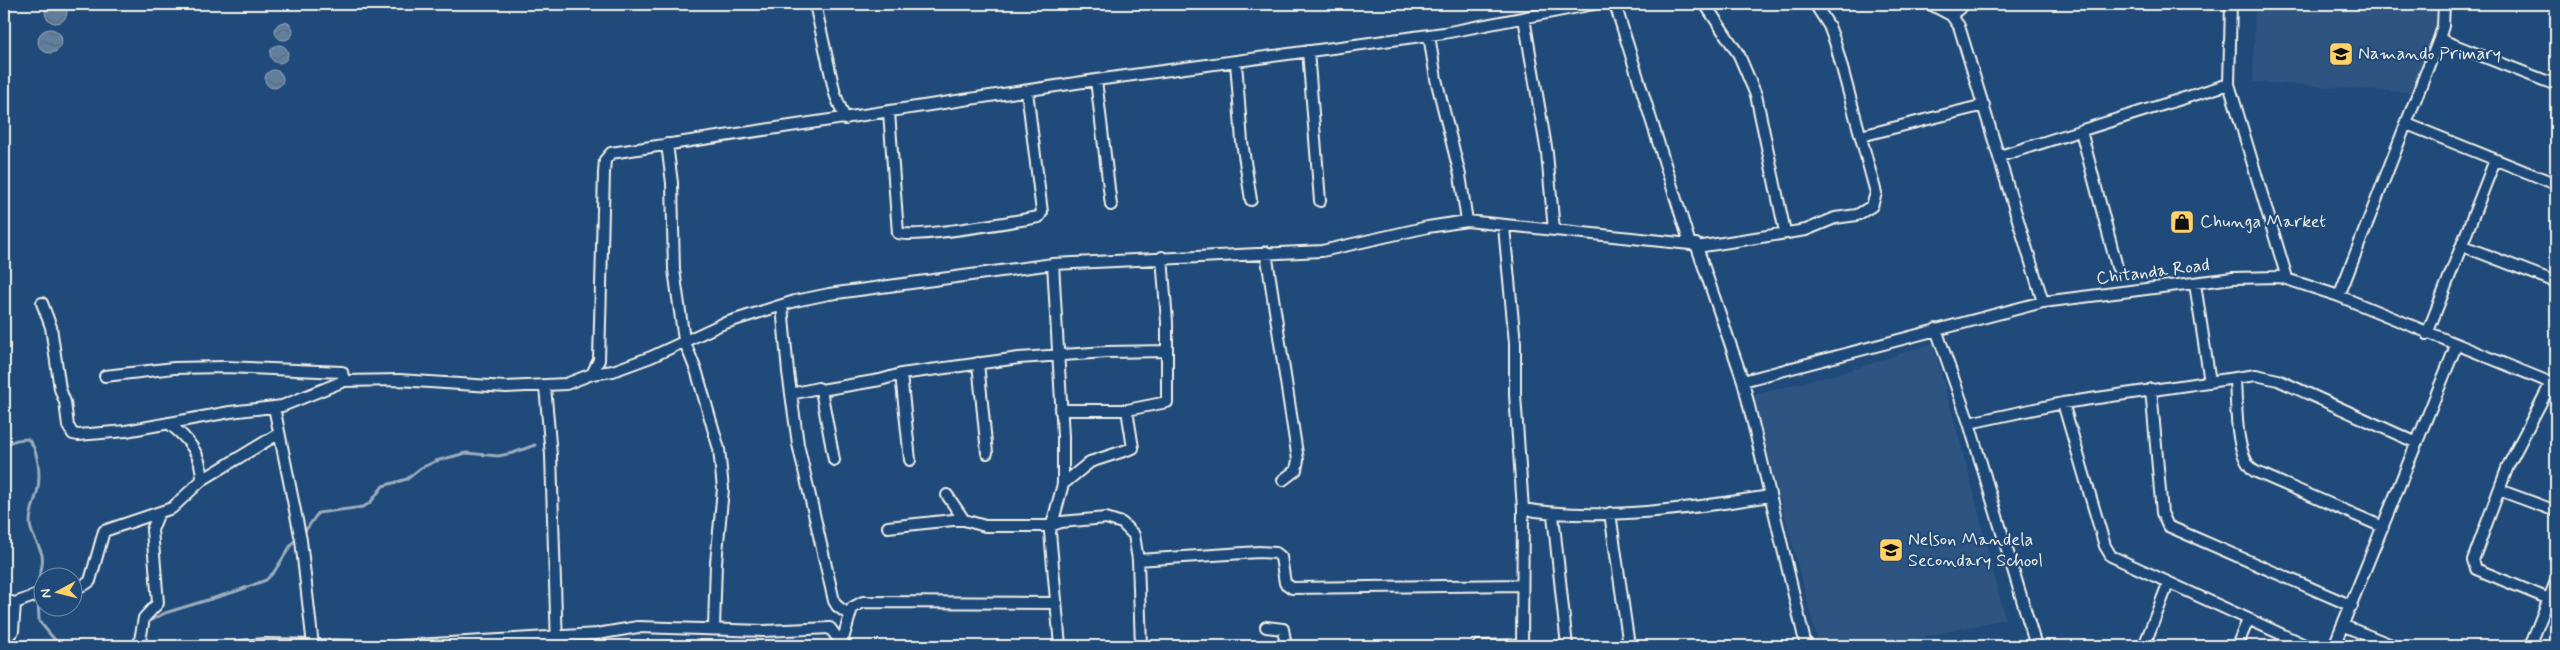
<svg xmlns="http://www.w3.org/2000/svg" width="2560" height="650" viewBox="0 0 2560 650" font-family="Mynerve,sans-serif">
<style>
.built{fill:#2d5581}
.water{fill:url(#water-waves);stroke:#9cacbb}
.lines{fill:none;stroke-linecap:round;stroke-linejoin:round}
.stream{stroke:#9cacbb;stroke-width:3}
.street-casing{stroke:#f4f1e8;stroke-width:14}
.street{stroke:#1f4a7a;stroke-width:10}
.labels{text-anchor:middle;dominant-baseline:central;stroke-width:4.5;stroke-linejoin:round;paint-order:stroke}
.poi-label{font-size:18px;fill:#f4f1e8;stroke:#1f4a7a;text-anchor:start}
.street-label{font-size:18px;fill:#f4f1e8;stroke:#1f4a7a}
</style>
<defs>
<pattern id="water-waves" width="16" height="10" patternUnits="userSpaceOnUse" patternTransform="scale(1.25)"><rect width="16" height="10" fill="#627e9d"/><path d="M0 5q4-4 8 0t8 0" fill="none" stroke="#58687a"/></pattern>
</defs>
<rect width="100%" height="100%" fill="#1f4a7a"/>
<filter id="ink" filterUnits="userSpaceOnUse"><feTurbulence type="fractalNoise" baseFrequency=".02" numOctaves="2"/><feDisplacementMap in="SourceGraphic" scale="10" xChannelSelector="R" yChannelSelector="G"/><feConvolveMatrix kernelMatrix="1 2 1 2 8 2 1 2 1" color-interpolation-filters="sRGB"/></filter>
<g filter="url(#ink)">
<path class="built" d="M 2255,4 L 2435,4 L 2437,27 L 2417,93 L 2253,82 Z
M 1933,343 L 1971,482 L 2005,619 L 1882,646 L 1819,646 L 1753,395 L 1851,370 Z"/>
<path class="water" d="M45 12a11 11 0 1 1 22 0a11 11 0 1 1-22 0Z
M275 31a9 9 0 1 1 18 0a9 9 0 1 1-18 0Z
M38 41a12 12 0 1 1 24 0a12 12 0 1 1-24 0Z
M270 54a9 9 0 1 1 18 0a9 9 0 1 1-18 0Z
M265 79a9 9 0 1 1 18 0a9 9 0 1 1-18 0Z"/>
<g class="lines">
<path class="stream" d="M 4,449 C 8,441 19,439 28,439 C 39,450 41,477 37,493 C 34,504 30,511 30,523 C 30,535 39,543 42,555 C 45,568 36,578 37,592
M 303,534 L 318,513 L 363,507 L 370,503 L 383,486 L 407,479 L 421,468 L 436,461 L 466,453 L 498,456 L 513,453 L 535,445
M 38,598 L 39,621 L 60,646
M 146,623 L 165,613 L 237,591 L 266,580 L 274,572 L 293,542"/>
<defs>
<path id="street" d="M 815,4 L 835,94 L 845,119
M 1615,4 L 1690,244 L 1696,244 L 1697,247 L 1743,381 L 1806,646
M 1705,4 L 1739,55 L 1756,95 L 1785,232
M 1930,4 L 1951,15
M 1965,4 L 1951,15 L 1959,26 L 2043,302
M 2231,4 L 2229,84 L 2287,278
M 1524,18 L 1547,153 L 1554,230
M 1429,35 L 1436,79 L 1460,175 L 1467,221
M 2439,39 L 2556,85
M 1308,51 L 1320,201
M 1236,62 L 1242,142 L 1251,200
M 1096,80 L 1111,205
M 889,112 L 898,233 C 915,239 1015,221 1039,217 L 1042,212 L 1027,91
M 2407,124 L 2556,184
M 2081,131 L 2117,267
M 1861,136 L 1984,105
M 667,144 L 672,183 L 674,270 L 684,340 L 697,373 L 719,449 L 723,489 L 716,563 L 714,628
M 2000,156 L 2229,84
M 1504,227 L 1515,343 L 1515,395 L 1523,509 L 1522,646
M 2463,246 L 2556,282
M 1697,247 L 1806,230 L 1835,218 L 1857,215 L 1872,206 L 1876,193 L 1835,42 L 1829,26 L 1815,4
M 1266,252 L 1298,460 L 1296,470 L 1283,480
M 1053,264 L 1063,436 L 1063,484 L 1050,532 L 1060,646
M 2195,284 L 2210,382
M 2339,296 L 2439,39 L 2443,26 L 2444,4
M 42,303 L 51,327 L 60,389 L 65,402 L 68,426 L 73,434 L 78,435 L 126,431 L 230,412 L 282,406 L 344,381 L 399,380 L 506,387 L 566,384 L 592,374 L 613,371 L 651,357 L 722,324 L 795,301 L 829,294 L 1053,264 L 1322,251 L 1428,227 L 1467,221 L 1690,244
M 782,306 L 788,372 L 798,444 L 834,601 L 837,606 L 848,614
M 1936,329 L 1969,423 L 2036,646
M 2427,334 L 2495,160
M 978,363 L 987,453
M 592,374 L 599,360 L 604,173 L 605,160 L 611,153 L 1096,80 L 1444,33 L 1594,4
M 901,374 L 910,460
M 105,376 L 174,368 L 225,367 L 342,372 L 344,381
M 2235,380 C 2237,405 2234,454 2254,471 L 2383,527
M 1743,381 L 2043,302 L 2233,278 L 2280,277 L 2339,296 L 2556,385
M 545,386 L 551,455 L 557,646
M 2151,389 L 2162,513 L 2168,526 L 2352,606
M 821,390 L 834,460
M 791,394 L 818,388 L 821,390 L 880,380 L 901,374 L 1019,358 L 1107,352 L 1167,351
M 2063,403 L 2105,546 L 2111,556 L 2307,646
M 274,407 L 301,540 L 313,646
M 1060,410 L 1127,410 L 1167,402 L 1167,322 L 1162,257
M 168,423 C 188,438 202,454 202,480
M 1969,423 L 2063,403 L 2256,375 L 2278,380 L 2417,443
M 1063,484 L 1090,462 L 1133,448 L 1127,410
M 2499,490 L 2556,511
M 947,495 L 964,520
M 1523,509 C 1597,522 1695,508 1770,496
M 1610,513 L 1629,646
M 1553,515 L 1567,646
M 888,527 L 953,520 L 964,520 L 985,526 L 1050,526 L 1061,522 L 1106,518 L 1122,523 L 1134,535 L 1138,560 L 1141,646
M 1138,560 L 1259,552 L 1276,553 L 1281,557 L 1285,583 L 1292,588 L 1522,585
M 72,589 L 86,584 L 90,581 L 104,531 L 172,508 L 202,480 L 278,434
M 2549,599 L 2476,569 L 2473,560 L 2508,466 L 2551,383
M 4,600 L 15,603
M 2344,626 L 2394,646
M 1266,627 L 1283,629 L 1286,646
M 4,640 L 13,631 L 15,603 L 42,593
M 139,646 L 144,618 L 158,603 L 152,530 L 158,515
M 240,646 L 266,644 L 364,646
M 399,646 L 597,634 L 638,627 L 764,631 L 830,628 L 842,644
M 841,646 L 852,608 L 863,602 L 1056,603
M 1478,646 L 1522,645
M 2144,646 L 2168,584
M 2237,646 L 2248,620
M 2334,646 L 2456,346
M 2530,646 L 2556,581"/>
</defs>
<use href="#street" class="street-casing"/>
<use href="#street" class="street"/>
</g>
</g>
<defs>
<symbol id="school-square" viewBox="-11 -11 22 22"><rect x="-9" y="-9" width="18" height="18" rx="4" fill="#ffd166" stroke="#1f4a7a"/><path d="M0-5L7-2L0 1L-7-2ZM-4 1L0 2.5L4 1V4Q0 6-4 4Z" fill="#111"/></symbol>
<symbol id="shop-square" viewBox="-11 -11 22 22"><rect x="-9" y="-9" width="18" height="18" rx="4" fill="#ffd166" stroke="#1f4a7a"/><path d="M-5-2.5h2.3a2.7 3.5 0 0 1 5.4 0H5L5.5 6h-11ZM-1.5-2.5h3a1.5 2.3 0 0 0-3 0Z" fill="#111"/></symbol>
</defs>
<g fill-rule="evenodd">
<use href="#school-square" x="2327" y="40" width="28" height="28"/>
<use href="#shop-square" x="2168" y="208" width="28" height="28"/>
<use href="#school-square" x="1877" y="536" width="28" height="28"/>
</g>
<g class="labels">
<g class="poi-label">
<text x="2358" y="54">Namando Primary</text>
<text x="2200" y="222">Chunga Market</text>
<text x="1908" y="540">Nelson Mandela<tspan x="1908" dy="21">Secondary School</tspan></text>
</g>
<g class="street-label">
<text transform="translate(2153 272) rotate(-7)">Chitanda Road</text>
</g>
</g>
<rect width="2560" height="650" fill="none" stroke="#1f4a7a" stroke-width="20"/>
<rect x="10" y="10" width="2540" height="630" fill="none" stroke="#f4f1e8" stroke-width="2" filter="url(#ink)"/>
<g transform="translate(58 592) rotate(263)"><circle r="24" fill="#1f4a7a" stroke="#748da6"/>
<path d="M0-4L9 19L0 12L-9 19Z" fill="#ffd166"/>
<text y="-8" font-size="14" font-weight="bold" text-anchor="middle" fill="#f4f1e8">N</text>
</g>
</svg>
